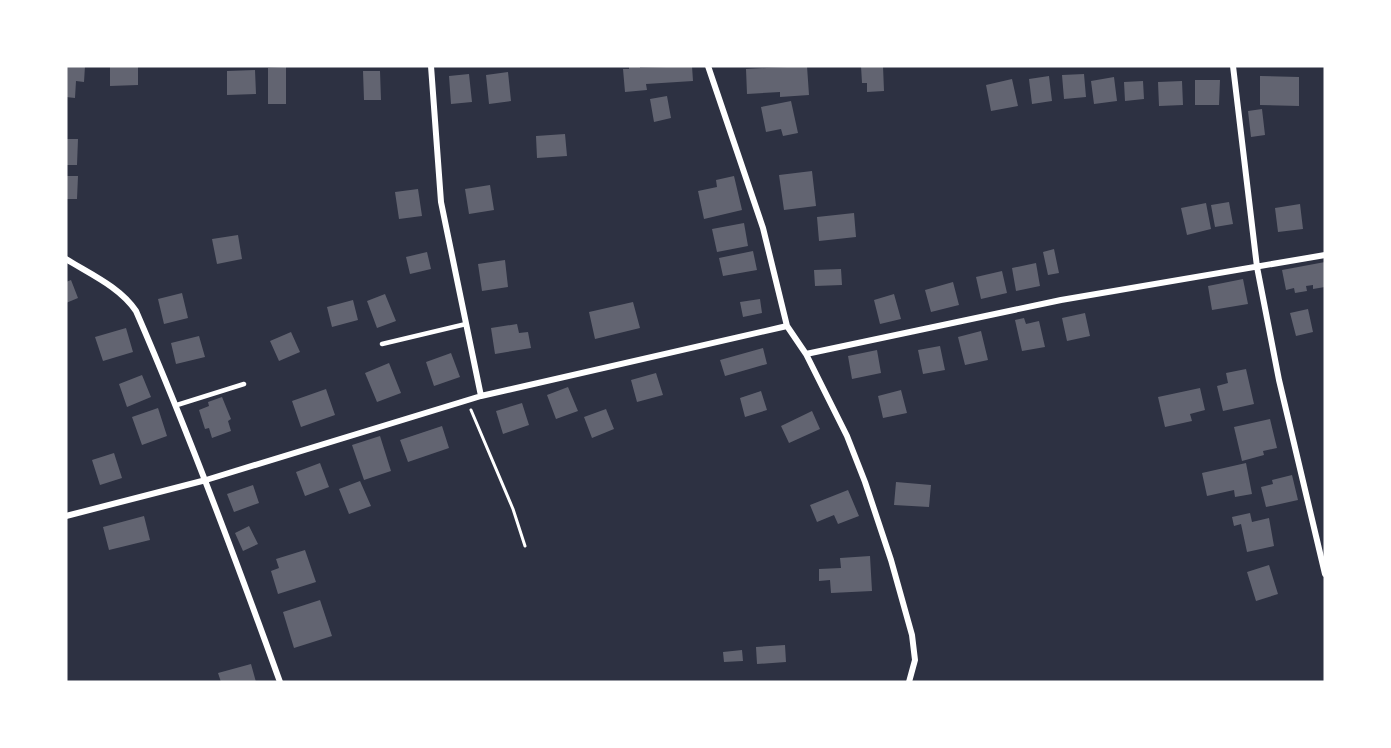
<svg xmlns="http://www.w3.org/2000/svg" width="1391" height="748" viewBox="0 0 1391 748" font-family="'Exo 2',sans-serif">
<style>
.building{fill:#626471}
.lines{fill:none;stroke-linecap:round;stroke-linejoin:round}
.path{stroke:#fff;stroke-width:3}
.service{stroke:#fff;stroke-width:4.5}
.minor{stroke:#fff;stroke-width:6}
</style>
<rect width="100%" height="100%" fill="#2d3142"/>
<path class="building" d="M 66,66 L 85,66 L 84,82 L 76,81 L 75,98 L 66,97 Z
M 110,66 L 138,66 L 138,85 L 110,86 Z
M 629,66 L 640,66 L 640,68 L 692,66 L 693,81 L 646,84 L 647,90 L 625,92 L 623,69 L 629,69 Z
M 807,66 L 809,95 L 780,97 L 780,92 L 747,94 L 746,69 Z
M 861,66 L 883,66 L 884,91 L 867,92 L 867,83 L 862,83 Z
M 286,67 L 286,104 L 268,104 L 268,68 Z
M 255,70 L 256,94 L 227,95 L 227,71 Z
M 363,71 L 380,71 L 381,100 L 364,100 Z
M 508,72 L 511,101 L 489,104 L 486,75 Z
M 469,74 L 472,102 L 451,104 L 449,76 Z
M 1084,74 L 1086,97 L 1064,99 L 1062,75 Z
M 1049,76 L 1052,101 L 1032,104 L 1029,79 Z
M 1260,76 L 1299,77 L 1299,106 L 1260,105 Z
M 1114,77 L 1117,101 L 1094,104 L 1091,81 Z
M 1012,79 L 1018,106 L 991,111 L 986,85 Z
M 1195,80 L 1220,80 L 1219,105 L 1195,105 Z
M 1143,81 L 1144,99 L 1125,101 L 1124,82 Z
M 1182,81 L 1183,105 L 1159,106 L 1158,82 Z
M 667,96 L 671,118 L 654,122 L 650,99 Z
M 791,101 L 798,133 L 783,136 L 781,129 L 766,132 L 761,107 Z
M 1262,109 L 1265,135 L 1251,137 L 1248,111 Z
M 565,134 L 567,156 L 537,158 L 536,136 Z
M 66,139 L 78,139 L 77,165 L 66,165 Z
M 812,171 L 816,206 L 784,210 L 779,175 Z
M 66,176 L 78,176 L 77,199 L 66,199 Z
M 734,176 L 742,210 L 704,219 L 698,191 L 717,187 L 716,180 Z
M 490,185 L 494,210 L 469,214 L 465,189 Z
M 418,189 L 422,216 L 399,219 L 395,192 Z
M 1229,202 L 1233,224 L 1215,227 L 1211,205 Z
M 1206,203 L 1211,229 L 1187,235 L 1181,208 Z
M 1300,204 L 1303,229 L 1278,232 L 1275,208 Z
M 854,213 L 856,237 L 819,241 L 817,217 Z
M 744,223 L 748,246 L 717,252 L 712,229 Z
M 238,235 L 242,259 L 217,264 L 212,239 Z
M 1054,249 L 1059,273 L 1048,275 L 1043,252 Z
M 753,251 L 757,270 L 723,276 L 719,258 Z
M 427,252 L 431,269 L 410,274 L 406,257 Z
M 505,260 L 508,287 L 482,291 L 478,264 Z
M 1325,262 L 1325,287 L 1313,289 L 1313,285 L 1306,286 L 1307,291 L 1295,293 L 1294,288 L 1286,290 L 1282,270 Z
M 1036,263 L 1040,286 L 1016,291 L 1012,268 Z
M 841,269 L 842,285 L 815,286 L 814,270 Z
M 1002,271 L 1007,293 L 981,299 L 976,277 Z
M 1243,279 L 1248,304 L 1212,310 L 1208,286 Z
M 71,280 L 78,298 L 66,303 L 66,282 Z
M 953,282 L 959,305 L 931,312 L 925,290 Z
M 182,293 L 188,318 L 164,324 L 158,299 Z
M 385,294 L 396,321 L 377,328 L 367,301 Z
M 894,294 L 901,319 L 880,324 L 874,300 Z
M 760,299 L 762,313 L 743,317 L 740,302 Z
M 353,300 L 358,320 L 332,327 L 327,307 Z
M 633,302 L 640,328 L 595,339 L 589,312 Z
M 1308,309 L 1313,332 L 1296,336 L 1290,313 Z
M 1085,313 L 1090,336 L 1067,341 L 1062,318 Z
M 1024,318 L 1026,324 L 1039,321 L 1045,347 L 1022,351 L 1015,320 Z
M 517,324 L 519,333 L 528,332 L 531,348 L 495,354 L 491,328 Z
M 126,328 L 133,352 L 103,361 L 95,337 Z
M 981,331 L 988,360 L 965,365 L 958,337 Z
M 291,332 L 300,352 L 279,361 L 270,341 Z
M 199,336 L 205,357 L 176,364 L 171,343 Z
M 940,346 L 945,370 L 923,374 L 918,350 Z
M 763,348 L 767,364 L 725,376 L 720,360 Z
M 877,350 L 881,373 L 852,379 L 848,356 Z
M 451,353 L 460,377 L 434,386 L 426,362 Z
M 389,363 L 401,393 L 377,402 L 365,373 Z
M 1246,369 L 1254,404 L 1223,411 L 1217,386 L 1228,383 L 1226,373 Z
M 656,373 L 663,395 L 637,402 L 631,380 Z
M 142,375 L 151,397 L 127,407 L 119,384 Z
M 568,387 L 578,411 L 556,419 L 547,395 Z
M 1200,388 L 1205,410 L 1190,414 L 1192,421 L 1165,427 L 1158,397 Z
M 326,389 L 335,415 L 301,427 L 292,401 Z
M 901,390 L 907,413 L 883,418 L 878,396 Z
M 761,391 L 767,410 L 745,417 L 740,398 Z
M 222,397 L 231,419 L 228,421 L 231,431 L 212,438 L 209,428 L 205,429 L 199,410 L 209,406 L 208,402 Z
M 522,403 L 529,425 L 503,434 L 496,411 Z
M 158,408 L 167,436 L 142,445 L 132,417 Z
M 606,409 L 614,429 L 592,438 L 584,417 Z
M 812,411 L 820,429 L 789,443 L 781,426 Z
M 1270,419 L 1277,448 L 1263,451 L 1264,455 L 1242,461 L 1234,427 Z
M 442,426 L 449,448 L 408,462 L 400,440 Z
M 380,436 L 391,471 L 364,480 L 352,445 Z
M 114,453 L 122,478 L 100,485 L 92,460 Z
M 320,463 L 329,487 L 305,496 L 296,472 Z
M 1246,463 L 1252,494 L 1235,497 L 1234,490 L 1207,496 L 1202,473 Z
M 1292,475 L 1298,500 L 1266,507 L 1261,487 L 1273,484 L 1272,480 Z
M 360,481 L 371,506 L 349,514 L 339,489 Z
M 896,482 L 931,485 L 929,507 L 894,505 Z
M 253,485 L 259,503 L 234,512 L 227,494 Z
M 848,490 L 859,516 L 838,524 L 834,515 L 817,522 L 810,505 Z
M 1250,513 L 1252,522 L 1269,518 L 1274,546 L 1247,552 L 1241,524 L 1234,526 L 1232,517 Z
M 144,516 L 150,540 L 109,550 L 103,527 Z
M 249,526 L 258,544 L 243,551 L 235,533 Z
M 305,550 L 316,582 L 278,594 L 271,571 L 279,568 L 276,559 Z
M 870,556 L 872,591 L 831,593 L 830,580 L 819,581 L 819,569 L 841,568 L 840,558 Z
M 1269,565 L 1278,594 L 1256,601 L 1247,572 Z
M 320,600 L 332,636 L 294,648 L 283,612 Z
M 785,645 L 786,662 L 757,664 L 756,647 Z
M 742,650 L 743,661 L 724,662 L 723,652 Z
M 251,664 L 256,682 L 221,682 L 218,673 Z"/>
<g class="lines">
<path class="path" d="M 471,410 L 513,509 L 525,546"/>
<path class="service" d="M 382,344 L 466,324
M 177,405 L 244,384"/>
<path class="minor" d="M 431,66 L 441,202 L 481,396
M 708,66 L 763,228 L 787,326 L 806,354 L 847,436 L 865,482 L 891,560 L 912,635 L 915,660 L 909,682
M 1233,66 L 1257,267 L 1279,380 L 1325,574
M 66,259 C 90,274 120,287 136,311 C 189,433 235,557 280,682
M 806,354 L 1061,300 L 1325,255
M 66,516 L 206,480 L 481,396 L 787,326"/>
</g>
<rect width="1391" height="748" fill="none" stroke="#ffffff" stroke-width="135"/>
</svg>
